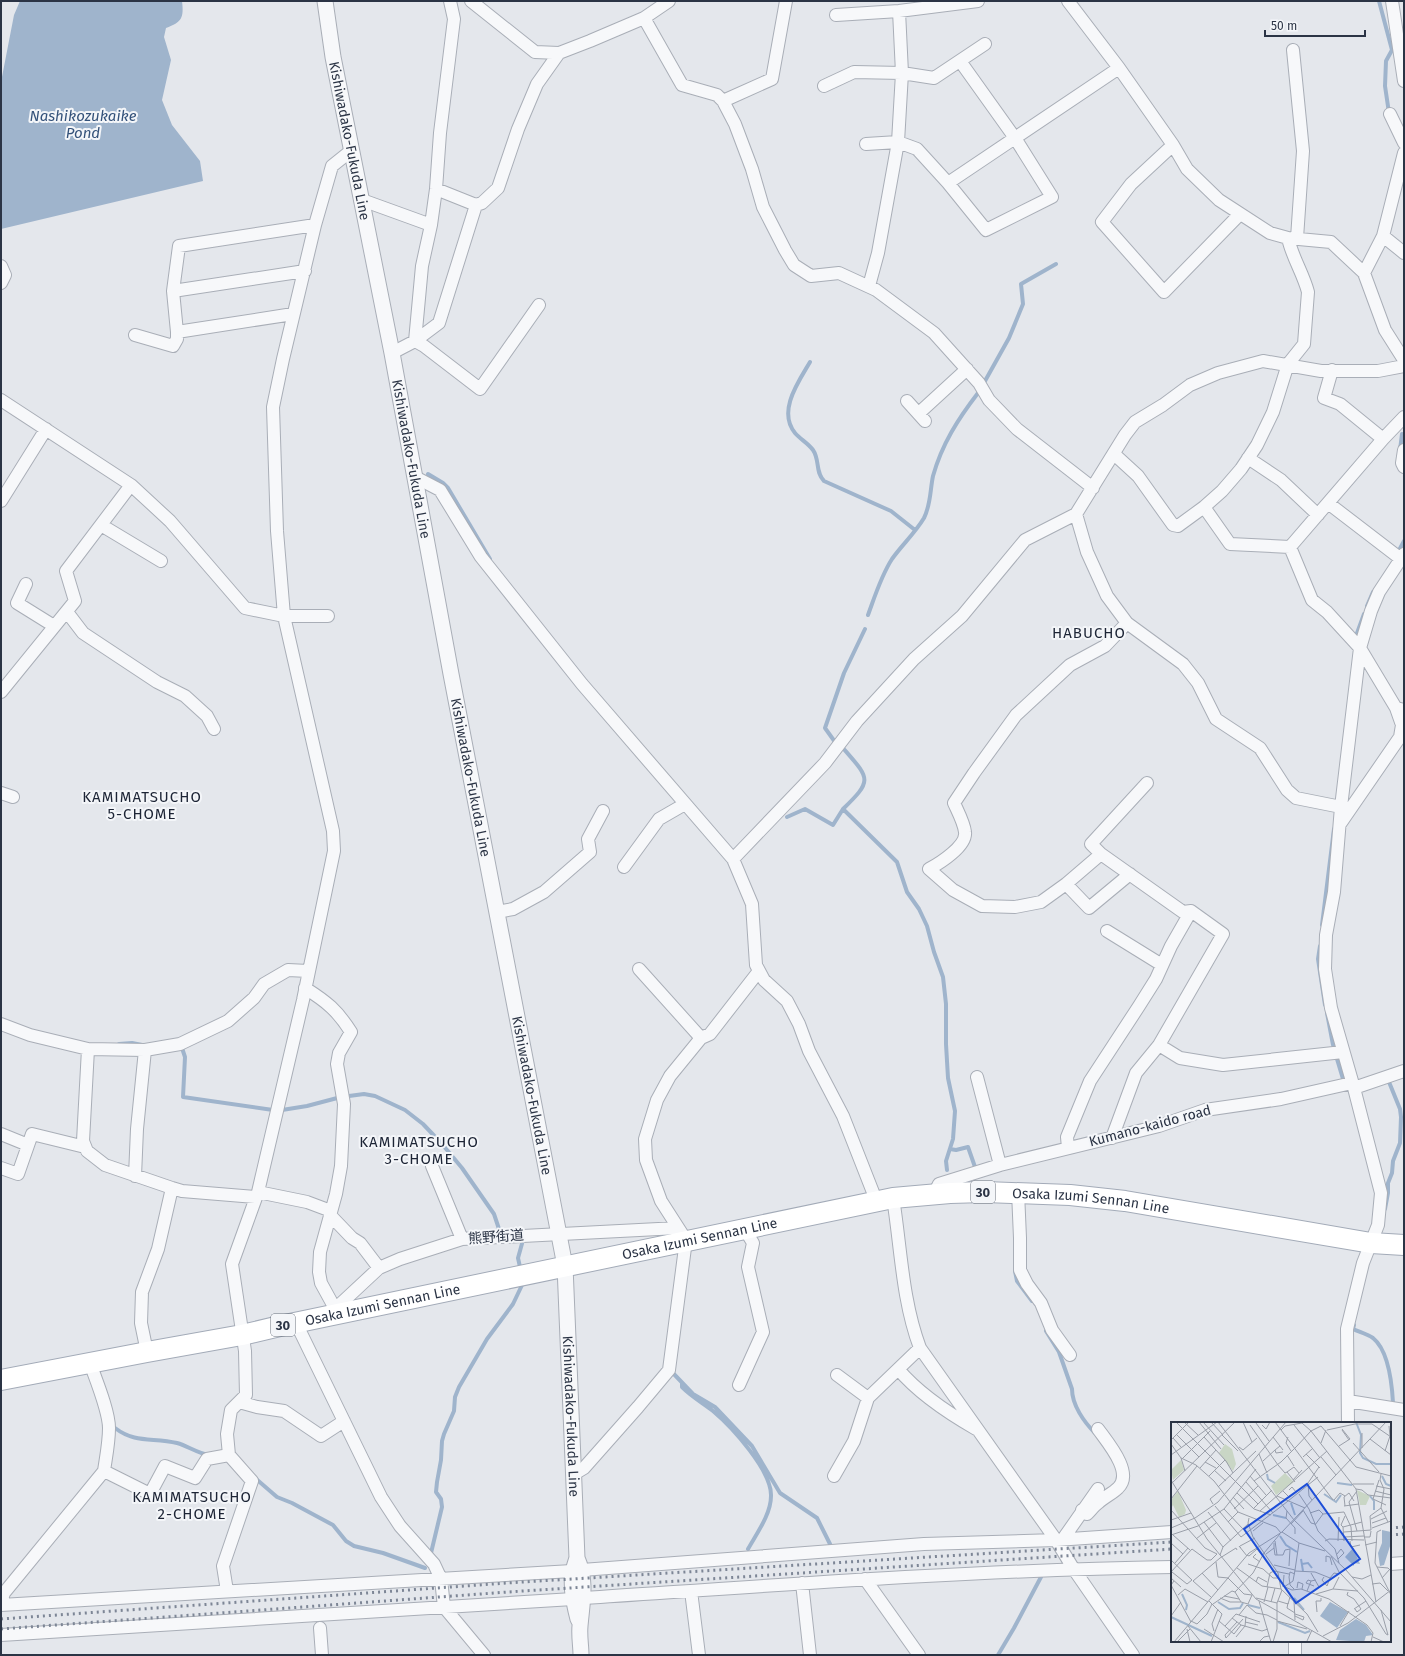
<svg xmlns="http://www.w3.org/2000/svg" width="1405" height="1656" viewBox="0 0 1405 1656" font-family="'Fira Sans','Noto Sans JP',sans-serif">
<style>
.water{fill:#9fb4cc}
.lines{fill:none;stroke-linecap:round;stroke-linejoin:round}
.stream{stroke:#9fb4cc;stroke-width:4}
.minor-casing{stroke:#a9aeb7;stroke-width:14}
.tertiary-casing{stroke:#a9aeb7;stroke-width:17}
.primary-casing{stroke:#a3abb8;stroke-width:22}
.minor{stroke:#f7f8fa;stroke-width:12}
.tertiary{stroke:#f7f8fa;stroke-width:15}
.primary{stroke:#fff;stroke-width:20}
.rail{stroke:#7d8696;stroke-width:3;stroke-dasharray:2 4;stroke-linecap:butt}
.labels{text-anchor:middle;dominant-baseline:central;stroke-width:4;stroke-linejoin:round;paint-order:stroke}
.shield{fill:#f4f6f9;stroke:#676e7b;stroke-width:1}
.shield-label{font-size:13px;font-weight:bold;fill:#2b3445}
.street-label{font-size:14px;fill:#2b3445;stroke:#f4f6f9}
.water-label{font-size:15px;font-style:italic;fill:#34527a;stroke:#f4f6f9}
.neighbourhood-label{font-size:15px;letter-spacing:1px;fill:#1d2536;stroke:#f4f6f9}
.inset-river{fill:none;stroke:#9fb4cc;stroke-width:2}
.inset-road{fill:none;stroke:#9a9fa9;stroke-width:1}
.view{fill:#1d4ed8;fill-opacity:0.15;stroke:#1d4ed8;stroke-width:2}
.inset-edge{fill:none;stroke:#2b3445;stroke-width:2}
</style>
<rect width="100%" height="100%" fill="#e4e7ec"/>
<path class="water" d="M 20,1 L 182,1 C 184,18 182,22 166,28 L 164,37 L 171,60 L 162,100 L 172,125 L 200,161 L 203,181 L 1,229 L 1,82 L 14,15 Z"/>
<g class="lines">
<path class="stream" d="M 1379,1 L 1392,50 L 1386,61 L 1385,86 L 1389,113
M 810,362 C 799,381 777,411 795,433 C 800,439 808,443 813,450 C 820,460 815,472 824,481 L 891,511 L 915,530
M 985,381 L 1009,338 L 1023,304 L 1021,284 L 1056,264
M 1400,450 L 1402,434
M 428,474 L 443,483 L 448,488 L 490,559
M 1397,554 L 1404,541
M 1367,606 L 1373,592
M 868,615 C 875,596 881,576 892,559 C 902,545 915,533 924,518 C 931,504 930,490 933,476 C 942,444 958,419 978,393
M 1356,636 L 1364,614
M 835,742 L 825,728 L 844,673 L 865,629
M 843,748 C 870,779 873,780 843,809 L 897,862 L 907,892 L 919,909 L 927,926 L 934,952 L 943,977 L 946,1004 L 946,1044 L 948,1078 L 955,1111 L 953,1139 L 946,1161 L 947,1170
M 787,817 L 805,809 L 833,825 L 843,809
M 1322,925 L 1334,829
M 1320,946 L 1318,959 L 1325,1005
M 1327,1013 L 1333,1045
M 119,1044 L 132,1043 L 142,1045
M 182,1048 L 185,1057 L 183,1097 L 273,1110
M 1337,1059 L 1343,1079
M 349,1096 L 364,1094 L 375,1096 L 405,1110 L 423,1124 L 442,1144 L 462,1168 L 494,1214 L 501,1235
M 282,1110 L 307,1106 L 341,1097
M 950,1149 L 956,1150 L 968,1147 L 975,1167
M 1385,1209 L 1388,1193 L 1388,1183 L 1392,1173 L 1393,1161 L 1400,1143 L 1401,1117 L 1400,1109 L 1389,1082
M 520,1267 L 518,1258 L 523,1240
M 1015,1271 L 1017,1281 L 1032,1301
M 1354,1325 L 1353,1329 C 1359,1332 1367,1334 1373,1338 C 1389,1351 1392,1384 1393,1403
M 1046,1331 L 1059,1352 L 1072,1389 C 1072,1405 1084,1422 1095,1433
M 671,1371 L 693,1394 L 715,1407 L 752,1446 L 780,1493 L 817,1518 L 830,1544
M 682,1383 L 682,1387 C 692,1397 703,1403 713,1411 C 732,1427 772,1471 771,1496 C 771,1514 757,1533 748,1549
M 115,1428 C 136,1444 153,1437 177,1443 C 188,1446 197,1453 209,1455
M 255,1478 L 277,1497 L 292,1503 L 333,1525 L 346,1541 L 354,1546 L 383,1553 L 425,1568
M 431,1553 L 442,1507 L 441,1499 L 436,1492 L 437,1482 L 441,1460 L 442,1441 L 444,1434 L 454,1411 L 455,1397 L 459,1387 L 487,1339 L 513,1304 L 523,1283
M 998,1655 L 1014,1628 L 1041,1577"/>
<defs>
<path id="minor" d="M 471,1 L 535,52 L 559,53 L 590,41 L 644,18 L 682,85 L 717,95 L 723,101 L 735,124 L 752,169 L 763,207 L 785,250 L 794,265 L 811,276 L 839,273 L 876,290 L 934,333 L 979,383 L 989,400 L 1017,429 L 1093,488
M 1068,1 L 1119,68 L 1173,145 L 1187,169 L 1219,200 L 1270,233 L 1288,238 L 1331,242 L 1364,273 L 1385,330 L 1404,360
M 1392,1 L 1404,81
M 836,15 L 899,11 L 978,1
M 644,18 L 669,1
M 1293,50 L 1303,151 L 1297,238
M 824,86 L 854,72 L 902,73 L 934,78 L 985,44
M 723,101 L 772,79 L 786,1
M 1390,114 L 1404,143
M 866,144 L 898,142 L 917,149 L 948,183 L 1119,68
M 1173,145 L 1131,184 L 1102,222 L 1164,292 L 1240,214
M 948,183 L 986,230 L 1052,197 L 1015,138 L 960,61
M 436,189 L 476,205 L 482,203 L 498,188 L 518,129 L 537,84 L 559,53
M 362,200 L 431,225
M 476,205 L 439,323 L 415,341 L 424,346 L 480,389 L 539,305
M 1383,236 L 1404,253
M 1,266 L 5,275 L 1,283
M 1364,273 L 1383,236 L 1404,153
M 869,286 L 878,253 L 898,142 L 902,73 L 899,11
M 173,291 L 305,271
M 293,314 L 177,332 L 173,291 L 179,246 L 315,225
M 135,335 L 173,346 L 177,339 L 177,332
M 392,353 L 415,341 L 422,266 L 431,225 L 436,189 L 440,133 L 454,19 L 450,1
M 1332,370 L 1324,398 L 1340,404 L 1383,439
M 1,400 L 131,485 L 170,521 L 245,608 L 284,616 L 328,616
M 907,401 L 925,421
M 919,413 L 967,369
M 1404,450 L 1402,463 L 1404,467
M 1114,454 L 1138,476 L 1173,525 L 1178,526 L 1204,507 L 1222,491 L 1241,469 L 1257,445 L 1273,412 L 1288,364 L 1304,344 L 1308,292 C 1303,273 1292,257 1288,238
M 1248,458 L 1281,480 L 1318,515
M 415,477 L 440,490 L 481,557 L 582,684 L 733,859 L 752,904 L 756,965 L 764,980 L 787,1001 L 799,1024 L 809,1051 L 843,1116 L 876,1200
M 1,501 L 46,429
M 1328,503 L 1401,559
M 1204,507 L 1230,544 L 1290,547 L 1312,600 L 1327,612 L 1360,648 L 1396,708 L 1404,710
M 101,525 L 161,561
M 1290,547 L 1383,439 L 1404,417
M 26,584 L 17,603 L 54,626
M 67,612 L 83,633 L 157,682 L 185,696 L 207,716 L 214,729
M 1127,623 L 1105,646 L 1070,665 L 1016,715 L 974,773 L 954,803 C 958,812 964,823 965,832 C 967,846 940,863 929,869 L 953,890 L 982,906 L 1015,907 L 1041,902 L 1066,884 L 1101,854 L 1183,912 L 1191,911 L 1223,934 L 1159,1045
M 1,692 L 75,601 L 66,571 L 131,485
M 1,793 L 13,797
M 1341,807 L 1296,798 L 1287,790 L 1260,748 L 1216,719 L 1198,683 L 1183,664 L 1127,623 L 1107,596 L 1087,552 L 1076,514 L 1125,435 L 1135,422 L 1163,405 L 1190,385 L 1218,373 L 1263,361 L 1321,371 L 1378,371 L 1404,366
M 1340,824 L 1400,737 L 1402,725 L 1396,708
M 1101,854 L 1091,844 L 1147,783
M 733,859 L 825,763 L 857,721 L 914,659 L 962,616 L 1025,540 L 1076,514
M 624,867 L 659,819 L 685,804
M 1066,884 L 1089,908 L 1130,874
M 497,912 L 513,909 L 544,892 L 590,852 L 588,839 L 603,811
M 1107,931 L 1162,965
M 639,969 L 701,1038 L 710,1034 L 759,971
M 305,988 C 327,1002 337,1010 351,1032 L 339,1053 L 337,1064 L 344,1104 L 341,1166 L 336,1194 L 320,1252 L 319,1272 L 321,1283 L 338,1314
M 1,1024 L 30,1035 L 88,1049 L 145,1050 L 180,1044 L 228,1021 L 254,998 L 264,984 L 288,970 L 308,971
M 88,1049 L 83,1141 L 87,1151 L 105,1165 L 172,1188 L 182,1191 L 255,1197
M 977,1077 L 1000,1165
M 1354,1088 L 1404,1071
M 1,1134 L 28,1145
M 1112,1138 L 1136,1073 L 1159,1045 L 1180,1058 L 1223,1065 L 1343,1052
M 1068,1148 L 1067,1137 L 1090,1081 L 1139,1006 L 1156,979 L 1171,946 L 1191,911
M 432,1166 L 462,1239
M 1,1168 L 18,1174 L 32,1134 L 85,1147
M 135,1176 L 137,1129 L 145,1050
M 258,1192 L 307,1202 L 331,1211
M 1018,1192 L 1020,1238 L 1020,1270 L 1027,1284 L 1041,1303 L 1052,1330 L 1070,1355
M 934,1194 L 939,1184 L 1000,1165 L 1159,1126 L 1205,1110 L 1281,1099 L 1352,1083
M 893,1198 C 901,1248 902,1300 920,1348 L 1056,1540 L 1073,1568 L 1133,1655
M 330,1215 L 352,1238 L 360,1243 L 379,1268
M 335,1309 L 379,1268 L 400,1259 L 462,1239 L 678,1228
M 296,1323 L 381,1497 L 400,1526 L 434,1564 L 441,1579 L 444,1607 L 484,1655
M 147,1352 L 141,1323 L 142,1292 L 158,1249 L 172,1188
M 898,1369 C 919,1394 948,1413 976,1429
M 837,1375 L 868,1398
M 739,1385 L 763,1332 L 748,1267 L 753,1243 L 744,1228
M 1348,1401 L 1404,1410
M 239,1402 L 257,1407 L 284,1411 L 321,1436 L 344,1421
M 1348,1423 L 1347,1329 L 1363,1263 L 1378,1225 L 1381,1193 L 1354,1088 L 1331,1008 L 1325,969 L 1326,935 L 1334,892 L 1341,807 L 1360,648 L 1371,611 L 1379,592 L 1404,554
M 104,1471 L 150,1494 L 165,1466 L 195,1478 L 207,1459 L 229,1455
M 574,1474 L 584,1468 L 638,1407 L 669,1370 L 686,1240 L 661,1201 L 646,1160 L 645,1139 L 657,1100 L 670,1076 L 701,1038
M 834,1476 L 854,1441 L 868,1398 L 920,1348
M 1082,1510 L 1087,1514 C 1091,1510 1094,1506 1098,1503 C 1104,1497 1112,1494 1118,1488 C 1134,1473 1108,1443 1098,1429
M 1063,1539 L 1098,1489
M 1390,1564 L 1404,1563
M 582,1570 L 924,1544 L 1056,1540 L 1172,1532
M 865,1579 L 919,1655
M 802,1583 L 810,1655
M 227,1591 L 223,1566 L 252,1481 L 229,1455 L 227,1434 L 231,1410 L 246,1395 L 245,1351 L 232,1264 L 258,1192 L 303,1000 L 334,851 L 333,831 L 284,616 L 277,531 L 273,407 L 283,359 L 315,225 L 332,166 L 352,150
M 691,1591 L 699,1655
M 584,1598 C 780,1585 975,1570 1172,1567
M 1,1602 L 4,1593 L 104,1471 C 106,1457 109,1443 109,1428 C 109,1411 96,1380 90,1363
M 1,1605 L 572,1571
M 320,1628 L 322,1655
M 1,1635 L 573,1599
M 1295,1641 L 1295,1655"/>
<g id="tertiary">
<path id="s1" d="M 325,1 L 333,57 L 392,353 L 451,674 L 565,1266 L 577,1558 C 587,1581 582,1602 580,1626 C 579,1636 581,1646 581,1655"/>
<path d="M 576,1561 C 569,1580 573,1600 578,1619"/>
</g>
<g id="primary">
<path id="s2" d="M 1,1380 L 147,1352 L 242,1335 L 280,1326 L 893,1198 L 950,1193 L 985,1192 L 1070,1195 L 1125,1201 L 1371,1243 L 1404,1245"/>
</g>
</defs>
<use href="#minor" class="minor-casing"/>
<use href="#tertiary" class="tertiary-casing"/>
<use href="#primary" class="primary-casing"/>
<use href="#minor" class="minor"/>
<use href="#tertiary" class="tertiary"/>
<use href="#primary" class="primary"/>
<path class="rail" d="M 1390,1528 L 1404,1527
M 1390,1535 L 1404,1534
M 1,1619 L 507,1583 L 1172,1542
M 1,1629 L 508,1592 L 1172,1549"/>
</g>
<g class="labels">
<g class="shield">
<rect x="971" y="1181" width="24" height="22" rx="3"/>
<rect x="271" y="1314" width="24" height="22" rx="3"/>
</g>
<g class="shield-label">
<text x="983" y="1192">30</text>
<text x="283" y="1325">30</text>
</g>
<g class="street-label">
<text stroke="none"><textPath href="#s1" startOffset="142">Kishiwadako-Fukuda Line</textPath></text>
<text stroke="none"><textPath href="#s1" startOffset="466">Kishiwadako-Fukuda Line</textPath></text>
<text stroke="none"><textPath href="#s1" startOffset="790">Kishiwadako-Fukuda Line</textPath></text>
<text stroke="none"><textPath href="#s1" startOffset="1114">Kishiwadako-Fukuda Line</textPath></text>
<text transform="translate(1150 1126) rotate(-15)">Kumano-kaido road</text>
<text stroke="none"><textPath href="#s2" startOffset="1109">Osaka Izumi Sennan Line</textPath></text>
<text transform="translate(496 1237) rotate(-4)">熊野街道</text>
<text stroke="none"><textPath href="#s2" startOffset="713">Osaka Izumi Sennan Line</textPath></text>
<text stroke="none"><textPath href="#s2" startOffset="389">Osaka Izumi Sennan Line</textPath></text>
<text stroke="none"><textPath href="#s1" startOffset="1438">Kishiwadako-Fukuda Line</textPath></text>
</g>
<g class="water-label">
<text x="83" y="116">Nashikozukaike<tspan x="83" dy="17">Pond</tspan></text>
</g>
<g class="neighbourhood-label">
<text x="1089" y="633">HABUCHO</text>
<text x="142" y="797">KAMIMATSUCHO<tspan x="142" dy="17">5-CHOME</tspan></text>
<text x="419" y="1142">KAMIMATSUCHO<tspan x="419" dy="17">3-CHOME</tspan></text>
<text x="192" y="1497">KAMIMATSUCHO<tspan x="192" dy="17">2-CHOME</tspan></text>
</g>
</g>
<g transform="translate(1171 1422)">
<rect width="220" height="220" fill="#e4e7ec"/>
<path d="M 54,22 L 61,27 L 65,42 L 62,49 L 48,31 ZM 10,38 L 13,48 L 2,58 L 0,48 ZM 114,51 L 123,60 L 105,73 L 100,64 ZM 186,68 L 199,74 L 195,83 L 189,83 ZM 7,69 L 15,88 L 14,92 L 8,95 L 2,83 L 0,87 L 0,78 Z" fill="#c9d6c5"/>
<path d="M 211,108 L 220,110 L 220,121 L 213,143 L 209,144 L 207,131 L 211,121 ZM 182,126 L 189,142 L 183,141 L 183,144 L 174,135 ZM 159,180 L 177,190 L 166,206 L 149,194 ZM 185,197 L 195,203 L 202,213 L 195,214 L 193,220 L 165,218 L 169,208 Z" fill="#9fb4cc"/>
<path class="inset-river" d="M 185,0 L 190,13 L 189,31 L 192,36 L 205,42 L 220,42M 96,52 L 97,57 L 104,61M 211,54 L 215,62 L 220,64M 166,61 L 181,63M 153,72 L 165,80 L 170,73M 199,74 L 203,79 L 203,88M 120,81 L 124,93M 102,93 L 115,96M 109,114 L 115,123 L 126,130M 130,137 L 132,149M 131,142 L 137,141 L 141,146M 11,172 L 16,183 L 15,188M 123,176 L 133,188M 47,180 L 58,187 L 69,186 L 72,181M 77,183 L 89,186M 0,195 L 41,214M 107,200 L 134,211 L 139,209"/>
<path class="inset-road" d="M 5,0 L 87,82M 13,0 L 27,13M 28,0 L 50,27M 32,0 L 53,23M 40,0 L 52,13M 47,0 L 123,98 L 175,148 L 220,200M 72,0 L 81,20M 104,0 L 110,8 L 114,4 L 131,1 L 140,9 L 150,4 L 185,45 L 220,54M 85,1 L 98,19M 79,3 L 107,43M 91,3 L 95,7 L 99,0M 123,3 L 149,36M 110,8 L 162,78M 156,8 L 184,2 L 201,2 L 220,15M 171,8 L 178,18M 140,9 L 185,67 L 205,180M 191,11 L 191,26M 6,13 L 28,35M 51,13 L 67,29M 33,15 L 55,39 L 62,51M 102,15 L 112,28M 117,15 L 115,21 L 120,29M 2,16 L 10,25M 199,17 L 220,33M 0,18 L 18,0M 150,21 L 155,8M 182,21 L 208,50M 0,22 L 10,36 L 25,43 L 43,59 L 67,90 L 105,105 L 110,111M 109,24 L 104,28 L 105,31 L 112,30M 168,24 L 179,17 L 171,7M 68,25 L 72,28 L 86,16M 125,25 L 140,9M 214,29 L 219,14 L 218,4M 88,32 L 96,51M 135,32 L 149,46M 0,33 L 46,0M 116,33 L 123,44M 132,35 L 141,27M 150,35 L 165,53M 10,36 L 14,49M 11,37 L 39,9M 92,39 L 104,28M 34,40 L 45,46M 107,43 L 114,51 L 116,50M 29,46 L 45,28M 43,48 L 55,59M 38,54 L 54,38M 79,54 L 95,73M 0,58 L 36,117 L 85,177 L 161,220M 122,58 L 131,48M 208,58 L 202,77 L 215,83M 83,59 L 110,40 L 125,25M 75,60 L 102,91M 124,60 L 116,50 L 123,45 L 128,51M 0,62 L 64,0M 182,62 L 203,62M 205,64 L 220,67M 47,65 L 85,29M 185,67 L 191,68 L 197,73 L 220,76M 112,69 L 118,75 L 125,70 L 121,65 L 118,68M 186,69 L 178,80 L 186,109M 204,69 L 220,73M 66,71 L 83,87 L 100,93M 128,72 L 138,87 L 147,109 L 164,127 L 168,141M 106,74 L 134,86M 62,75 L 73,87M 0,77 L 26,44M 141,78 L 138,74 L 137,61 L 148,45M 163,78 L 169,71 L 174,74M 42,82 L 39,77 L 49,69M 112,83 L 147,55M 44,84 L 70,115 L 112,83M 173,84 L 188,82M 174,84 L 173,75 L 178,71 L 183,79M 210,86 L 217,100M 53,87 L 72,107M 63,87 L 87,64M 82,87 L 101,68M 0,88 L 34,126 L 46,132M 132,88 L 140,101 L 144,102M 89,89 L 156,29M 116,89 L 115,96 L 124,106 L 124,112M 37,90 L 60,119M 139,91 L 148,88 L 152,92M 78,96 L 77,101 L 82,115 L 107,151 L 110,167 L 136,192 L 147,210M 200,97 L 216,89M 0,98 L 20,91M 33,100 L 52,125M 57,100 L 67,90M 201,101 L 215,96M 120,102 L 132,89M 144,103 L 152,92 L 173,90 L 180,105 L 181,119M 172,105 L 191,100M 0,106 L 24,96 L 47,80 L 115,0M 201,106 L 220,99M 210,108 L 206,110 L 204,141 L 220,173M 82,109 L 92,101M 111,110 L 128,121 L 154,129M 173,110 L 200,108 L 199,94 L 210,86 L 213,67 L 209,58 L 210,52M 0,113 L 27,104 L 53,87 L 85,47M 2,113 L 19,128M 173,115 L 193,114M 193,115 L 199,115 L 200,109M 25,117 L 45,101M 104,119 L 106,133M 154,119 L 158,117 L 193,118M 167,119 L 168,95M 173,119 L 172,105 L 170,103 L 174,94M 179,119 L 180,125 L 189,123M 0,121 L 12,132M 194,123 L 206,120M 69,124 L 84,116M 70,126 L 68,124 L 76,134M 103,126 L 104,133 L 112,133 L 114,128 L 119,127 L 118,144M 93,131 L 109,112M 85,132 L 82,135 L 89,140M 95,132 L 103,126 L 103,121M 166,132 L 170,127 L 173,131 L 167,137M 49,133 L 52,125 L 77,102M 76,133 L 78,134 L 86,127 L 91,133M 160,134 L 168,150 L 193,176 L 215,212M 0,138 L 21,158 L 16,162 L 1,150M 45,140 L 47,155 L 57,156 L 73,172 L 81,173M 155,140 L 155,134 L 159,135 L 161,143M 4,141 L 17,126M 77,142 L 92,147 L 102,156 L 108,156M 103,143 L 124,148 L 122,159 L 113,165M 206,145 L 217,146 L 220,149M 66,146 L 91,164 L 110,167M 124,148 L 128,121M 124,149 L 144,150 L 159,156 L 163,151 L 168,152M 0,150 L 21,127 L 36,138 L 40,138 L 46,132M 31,151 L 47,168M 140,151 L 148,165M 153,155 L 151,158 L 156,164 L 159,156M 181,155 L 191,157 L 200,153M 0,156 L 10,165M 211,156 L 219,147M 3,159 L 0,163 L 20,200M 140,159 L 137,158 L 135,161 L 143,164M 85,160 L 87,155 L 96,160M 201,162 L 209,161 L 217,169M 96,165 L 99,151 L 103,149 L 118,152M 112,165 L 113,153M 114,165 L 121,168 L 130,167 L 158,177 L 196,203 L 202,211 L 200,220M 126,166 L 127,160 L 132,162 L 131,167M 123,167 L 119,163 L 118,155 L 119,150 L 124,152M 162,167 L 168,155M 136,169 L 140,159 L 145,158M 64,170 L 82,151 L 93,131M 64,170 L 70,180 L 77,182 L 81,173M 177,170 L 176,173 L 183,177 L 190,187 L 186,190 L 184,187M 145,172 L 162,167 L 187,169M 7,173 L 14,167 L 37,180M 53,174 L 68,177M 40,175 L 22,159 L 49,136 L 65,126 L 66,128M 49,176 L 59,180 L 70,180M 85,176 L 106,181M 38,179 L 51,192 L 40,220M 88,179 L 100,220M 107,179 L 117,182 L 119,175M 123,179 L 124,198M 93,180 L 97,165M 100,180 L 104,166M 117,181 L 116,186 L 124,191M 42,182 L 61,169 L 64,170M 76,183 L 85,191 L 96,193 L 106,198M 183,187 L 195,179M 210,188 L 217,213 L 215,212M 146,190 L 145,179 L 150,179 L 150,176M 68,193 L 76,183M 0,194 L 10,180M 124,194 L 132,198 L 133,195 L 124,192M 61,196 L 70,203 L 91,209 L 97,207M 20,199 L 26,202 L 36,192 L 41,182M 48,199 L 63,212 L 70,203M 106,199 L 136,207M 66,200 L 54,213 L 55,216 L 72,197M 74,200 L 87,203M 17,204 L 30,220M 54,204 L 65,192 L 89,200M 169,204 L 178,189M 16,207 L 19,220M 33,207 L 53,220M 43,209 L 41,202 L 47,187M 152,214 L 177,201 L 220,168M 65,215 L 74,204 L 75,194M 202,215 L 213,220M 7,219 L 19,207M 136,219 L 141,208M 3,220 L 78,131 L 111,110 L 215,0M 88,220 L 93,215 L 98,214M 102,220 L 106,207 L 106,181 L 111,168"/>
<path class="view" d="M 136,62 L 189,137 L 125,181 L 73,107 Z"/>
<rect width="220" height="220" class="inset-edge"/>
</g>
<rect width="1405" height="1656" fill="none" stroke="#2b3445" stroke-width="4"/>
<path d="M1265 30v6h100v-6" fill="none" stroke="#2b3445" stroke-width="2"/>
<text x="1271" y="30" font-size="12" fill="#2b3445" stroke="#f4f6f9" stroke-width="3" paint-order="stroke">50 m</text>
</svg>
